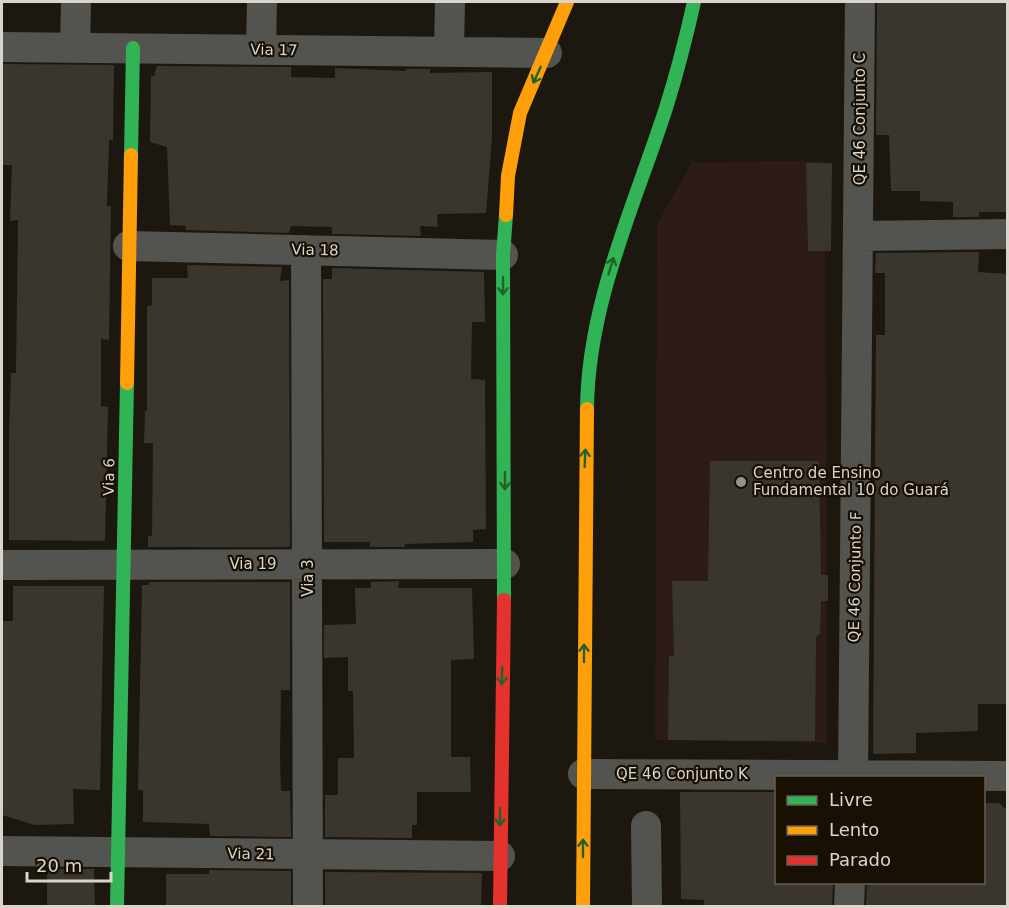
<svg xmlns="http://www.w3.org/2000/svg" width="1009" height="908" viewBox="0 0 1009 908" font-family="'DejaVu Sans',sans-serif">
<style>
.education{fill:#2c1b17}
.building{fill:#3a362e}
.lines{fill:none;stroke-linecap:round;stroke-linejoin:round}
.street{stroke:#53544f;stroke-width:30}
.fast{stroke:#30b455;stroke-width:14}
.slow{stroke:#ff9f0a;stroke-width:14}
.jam{stroke:#e5322d;stroke-width:14}
.oneway{stroke:#24622c}
.poi-dot{fill:#989289;stroke:#181003;stroke-width:2}
.labels{text-anchor:middle;dominant-baseline:central;stroke-width:4.5;stroke-linejoin:round;paint-order:stroke}
.street-label{font-size:15px;fill:#dad4cb;stroke:#181003}
.poi-label{font-size:15px;fill:#dad4cb;stroke:#181003;text-anchor:start}
</style>
<rect width="100%" height="100%" fill="#1c180f"/>
<path class="education" d="M 825,161 L 827,743 L 655,740 L 657,224 L 692,162 Z"/>
<path class="building" d="M 877,2 L 1008,2 L 1008,212 L 979,212 L 979,217 L 953,217 L 953,202 L 920,201 L 920,191 L 891,191 L 889,135 L 876,135 Z
M 2,64 L 114,65 L 113,140 L 109,140 L 107,206 L 111,206 L 109,340 L 101,339 L 101,406 L 108,407 L 105,541 L 9,540 L 9,436 L 11,373 L 16,373 L 18,220 L 10,221 L 12,165 L 2,165 Z
M 157,66 L 291,67 L 291,77 L 335,78 L 335,68 L 406,71 L 406,69 L 430,69 L 430,73 L 492,72 L 492,138 L 486,213 L 437,214 L 438,227 L 420,226 L 421,236 L 332,234 L 332,227 L 291,226 L 289,233 L 186,230 L 186,226 L 170,225 L 167,147 L 150,142 L 151,76 L 154,76 Z
M 806,163 L 832,163 L 831,251 L 808,251 Z
M 979,252 L 978,272 L 1008,274 L 1008,704 L 978,704 L 978,731 L 916,733 L 916,753 L 873,754 L 876,335 L 885,335 L 885,273 L 875,273 L 876,253 Z
M 187,265 L 282,267 L 280,281 L 289,280 L 290,547 L 148,547 L 148,536 L 152,536 L 153,443 L 144,443 L 145,411 L 147,411 L 147,306 L 152,305 L 152,278 L 188,278 Z
M 332,268 L 484,272 L 485,322 L 472,322 L 471,379 L 485,380 L 486,529 L 473,530 L 473,542 L 405,544 L 404,547 L 370,547 L 370,542 L 324,542 L 323,279 L 332,279 Z
M 710,461 L 819,461 L 821,575 L 828,575 L 828,601 L 821,601 L 820,633 L 816,637 L 815,741 L 668,740 L 669,656 L 674,656 L 672,581 L 708,581 Z
M 399,581 L 398,588 L 472,588 L 474,659 L 451,660 L 451,757 L 470,757 L 471,792 L 417,792 L 417,825 L 412,825 L 412,838 L 325,837 L 325,795 L 338,795 L 338,758 L 354,758 L 353,691 L 348,691 L 348,657 L 324,658 L 324,625 L 356,624 L 355,588 L 371,588 L 371,582 Z
M 149,582 L 290,582 L 290,690 L 281,690 L 280,757 L 281,791 L 290,791 L 291,837 L 210,836 L 209,824 L 143,822 L 143,790 L 138,790 L 142,585 L 149,585 Z
M 13,586 L 104,586 L 100,790 L 73,789 L 74,824 L 35,825 L 2,815 L 2,621 L 13,621 Z
M 680,792 L 777,792 L 777,882 L 833,882 L 832,906 L 704,906 L 704,900 L 681,899 Z
M 984,803 L 999,803 L 1008,811 L 1008,906 L 866,906 L 867,882 L 984,882 Z
M 47,869 L 94,869 L 95,906 L 47,906 Z
M 209,870 L 291,871 L 291,906 L 166,906 L 166,874 L 209,874 Z
M 325,872 L 482,873 L 481,906 L 325,906 Z"/>
<g class="lines">
<path class="street" d="M 2,47 L 547,53
M 75,48 L 76,2
M 261,50 L 262,2
M 449,51 L 450,2
M 859,236 L 1008,234
M 128,246 L 503,255
M 306,250 L 308,906
M 2,565 L 505,564
M 583,774 L 1008,776
M 853,778 L 860,2
M 646,826 L 647,906
M 2,851 L 500,856
M 849,906 L 850,882"/>
<path class="fast" d="M 131,155 L 133,48
M 587,409 C 588,303 634,207 666,108 C 677,73 686,38 694,2
M 504,600 L 503,255 L 506,215
M 117,906 L 127,383"/>
<path class="slow" d="M 506,215 L 508,176 L 520,113 L 567,2
M 127,383 L 131,155
M 583,906 L 587,409"/>
<path class="jam" d="M 500,906 L 504,600"/>
</g>
<defs><path id="oneway-shaft" d="M-6 0H5M1.5-3L5.5 0L1.5 3" fill="none" stroke-width="1.6" stroke-linecap="round" stroke-linejoin="round" transform="scale(1.5)"/></defs>
<g class="oneway">
<use href="#oneway-shaft" transform="translate(537 75) rotate(115)"/>
<use href="#oneway-shaft" transform="translate(611 266) rotate(-73)"/>
<use href="#oneway-shaft" transform="translate(503 286) rotate(90)"/>
<use href="#oneway-shaft" transform="translate(585 458) rotate(-88)"/>
<use href="#oneway-shaft" transform="translate(505 481) rotate(90)"/>
<use href="#oneway-shaft" transform="translate(584 653) rotate(-90)"/>
<use href="#oneway-shaft" transform="translate(502 676) rotate(91)"/>
<use href="#oneway-shaft" transform="translate(500 817) rotate(90)"/>
<use href="#oneway-shaft" transform="translate(583 848) rotate(-90)"/>
</g>
<circle class="poi-dot" cx="741" cy="482" r="6"/>
<g class="labels">
<g class="street-label">
<text transform="translate(274 50) rotate(1)">Via 17</text>
<text transform="translate(860 119) rotate(-90)">QE 46 Conjunto C</text>
<text transform="translate(315 250) rotate(1)">Via 18</text>
<text transform="translate(109 477) rotate(-89)">Via 6</text>
<text x="253" y="564">Via 19</text>
<text transform="translate(855 577) rotate(-89)">QE 46 Conjunto F</text>
<text transform="translate(308 578) rotate(-90)">Via 3</text>
<text x="682" y="774">QE 46 Conjunto K</text>
<text transform="translate(251 854) rotate(1)">Via 21</text>
</g>
<g class="poi-label">
<text x="753" y="473">Centro de Ensino<tspan x="753" dy="17">Fundamental 10 do Guará</tspan></text>
</g>
</g>
<rect width="1009" height="908" fill="none" stroke="#dad4cb" stroke-width="6"/>
<rect x="775" y="776" width="210" height="108" fill="#181003" stroke="#665e53" stroke-width="1.5"/>
<rect x="787" y="796" width="30" height="9" fill="#30b455" stroke="#665e53" stroke-width="1.5"/>
<text x="829" y="806" font-size="18" fill="#dad4cb">Livre</text>
<rect x="787" y="826" width="30" height="9" fill="#ff9f0a" stroke="#665e53" stroke-width="1.5"/>
<text x="829" y="836" font-size="18" fill="#dad4cb">Lento</text>
<rect x="787" y="856" width="30" height="9" fill="#e5322d" stroke="#665e53" stroke-width="1.5"/>
<text x="829" y="866" font-size="18" fill="#dad4cb">Parado</text>
<path d="M27 872v9h84v-9" fill="none" stroke="#dad4cb" stroke-width="3"/>
<text x="36" y="872" font-size="18" fill="#dad4cb" stroke="#181003" stroke-width="4.5" paint-order="stroke">20 m</text>
</svg>
